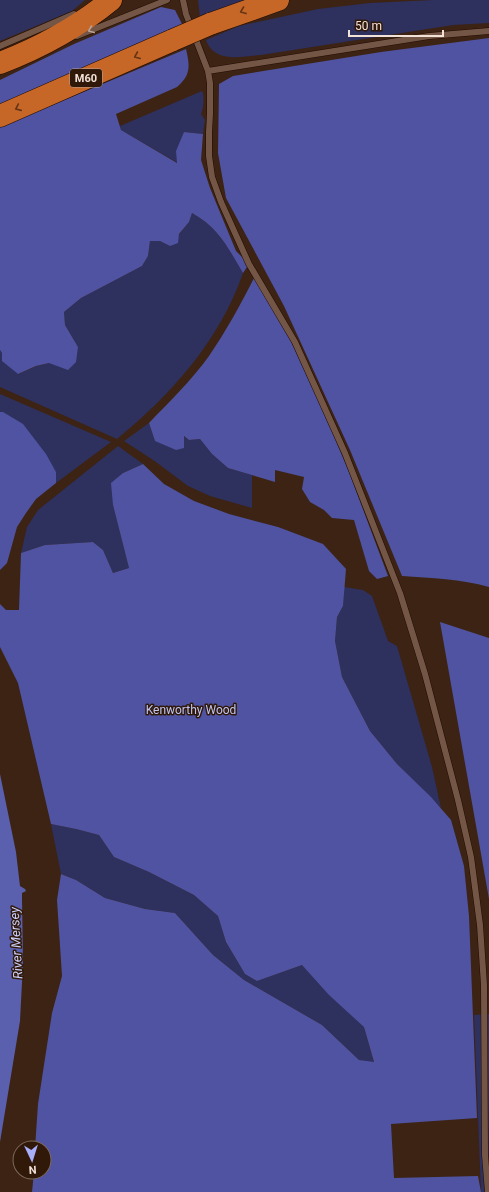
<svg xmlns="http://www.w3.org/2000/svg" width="489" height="1192" viewBox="0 0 489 1192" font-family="Roboto,sans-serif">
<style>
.green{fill:#2e305e}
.forest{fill:#4f53a1}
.water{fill:#5a5fae}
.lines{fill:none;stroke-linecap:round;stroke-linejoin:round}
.service-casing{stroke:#220b01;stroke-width:7}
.motorway-casing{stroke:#220b01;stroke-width:23}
.service{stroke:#735646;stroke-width:6}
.motorway{stroke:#c66728;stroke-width:22}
.motorway-bridge-casing{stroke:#220b01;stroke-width:23;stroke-linecap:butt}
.motorway-bridge{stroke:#c66728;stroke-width:22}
.oneway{stroke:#653414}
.oneway2{stroke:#b9a296}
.labels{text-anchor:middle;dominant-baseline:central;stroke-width:3;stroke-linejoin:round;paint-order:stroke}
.shield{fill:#31190a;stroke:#b8a59a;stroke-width:1}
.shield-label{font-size:11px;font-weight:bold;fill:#f2e1d7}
.park-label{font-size:12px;fill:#bfc5f1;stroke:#31190a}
.water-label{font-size:13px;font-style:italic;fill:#c9d0fc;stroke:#31190a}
</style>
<rect width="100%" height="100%" fill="#3c2314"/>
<path class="green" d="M 0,0 L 85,0 L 72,11 L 0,41 Z
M 198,0 L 244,0 L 200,18 Z
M 433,0 L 489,0 L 489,23 L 453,25 L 261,55 C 241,57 214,63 206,40 L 239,26 L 318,9 L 370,3 Z
M 202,91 L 203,93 C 204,100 204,106 201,114 L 205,120 L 203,134 L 184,132 L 178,163 L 121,130 L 120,126 Z
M 192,213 C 219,228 228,248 243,273 C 220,340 171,395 117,439 L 0,387 L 0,350 L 18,374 L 37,366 L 49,363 L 78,347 L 65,325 L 64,312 L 81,298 L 142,266 L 148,256 L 150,241 L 160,241 L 170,246 L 189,222 Z
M 0,394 L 111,442 L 56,483 L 56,472 L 3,412 L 0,412 Z
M 149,423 L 155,441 L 183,436 L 189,440 L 200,439 L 212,454 L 228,468 L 252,475 L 252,508 L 210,496 L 188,486 L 156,462 L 124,441 Z
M 118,446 L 143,464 L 123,473 L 113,505 L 129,568 L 113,573 L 103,550 L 93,542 L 45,545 L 21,553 L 27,527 L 38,510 Z
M 344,587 L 363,590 L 372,596 L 388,641 L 397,646 L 432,767 L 441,808 L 397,764 L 370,731 L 342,677 L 335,641 L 337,617 L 343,606 Z
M 51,824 L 76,829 L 99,835 L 114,857 L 149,872 L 194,895 L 218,916 L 226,942 L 245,974 L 257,981 L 302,965 L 364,1027 L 374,1063 L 359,1060 L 322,1025 L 244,980 L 213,955 L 175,913 L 145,909 L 105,898 L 76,880 L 61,874 Z
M 489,1014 L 489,1192 L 481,1192 L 474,1015 Z"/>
<path class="forest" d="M 161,7 L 175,10 L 182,24 L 0,104 L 0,80 L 74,44 Z
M 489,38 L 489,587 C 461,579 431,578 402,576 L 350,450 L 284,306 L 226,198 L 218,153 L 219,84 L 233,76 L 381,52 Z
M 186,49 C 190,66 191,75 177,87 L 116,114 L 121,130 L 177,163 L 176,151 L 184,132 L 203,134 L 201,160 L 210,188 L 236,251 L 249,264 L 243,273 C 228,248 219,228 192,213 L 189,222 L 179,234 L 178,243 L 170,246 L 160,241 L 150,241 L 148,256 L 142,266 L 81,298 L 64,312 L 65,325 L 78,347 L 76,362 L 68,370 L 49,363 L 36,366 L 18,374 L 2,361 L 2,353 L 0,350 L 0,127 Z
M 255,276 L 281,320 L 323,410 L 349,472 L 388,576 L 377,579 L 369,571 L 354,520 L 332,518 L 324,510 L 310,502 L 302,489 L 304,477 L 275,470 L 275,482 L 228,468 L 212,454 L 200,439 L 189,440 L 184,436 L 184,448 L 176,450 L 155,441 L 149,423 C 169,402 191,381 209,356 C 226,331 241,304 255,276 Z
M 0,412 L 3,412 L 23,424 L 46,454 L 56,472 L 56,483 L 36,499 L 26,513 L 17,527 L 7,563 L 0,570 Z
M 143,464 L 164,484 L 194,501 L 229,514 L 278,527 L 323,544 L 346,569 L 343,606 L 337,617 L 335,641 L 342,677 L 370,731 L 397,764 L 431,797 L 451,820 L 464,866 L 469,916 L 477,1118 L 391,1124 L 394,1178 L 478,1176 L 481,1192 L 32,1192 L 34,1172 L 44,1172 L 44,1148 L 35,1148 L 38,1104 L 52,1013 L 62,976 L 57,900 L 61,874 L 76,880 L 105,898 L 145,909 L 175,913 L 213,955 L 244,980 L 322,1025 L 359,1060 L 374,1062 L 364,1027 L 329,995 L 302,965 L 257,981 L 245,974 L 226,942 L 218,916 L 194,895 L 149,872 L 114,857 L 99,835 L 76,829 L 51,824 L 18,683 L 0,647 L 0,604 L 6,610 L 19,610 L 21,553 L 45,545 L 93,542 L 103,550 L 113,573 L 129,568 L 113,505 L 111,483 L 123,473 Z
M 440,622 L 489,638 L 489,899 Z"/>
<path class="water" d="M 0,774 L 16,852 L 20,886 L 25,889 L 26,891 L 22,893 L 22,898 L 23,963 L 20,1021 L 0,1142 Z"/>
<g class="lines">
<defs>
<path id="service" d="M 183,0 L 186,14 L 208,71 L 210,83 L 210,114 L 209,132 L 209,156 L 212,177 L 221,202 L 249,264 L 295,342 L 345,453 L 400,593 L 425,674 L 458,800 L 471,857 L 480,925 L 484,985 L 485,1155 L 488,1192
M 77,36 L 167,0
M 0,46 L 74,14
M 208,71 L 429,36 L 489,31"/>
<path id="motorway" d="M 210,24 L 278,0
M 0,63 C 39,48 78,27 111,0
M 0,116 L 173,40"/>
</defs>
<use href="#service" class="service-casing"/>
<use href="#motorway" class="motorway-casing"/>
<use href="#service" class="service"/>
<use href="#motorway" class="motorway"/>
<defs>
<path id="motorway-bridge" d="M 173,40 L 210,24"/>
</defs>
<use href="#motorway-bridge" class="motorway-bridge-casing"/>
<use href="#motorway-bridge" class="motorway-bridge"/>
</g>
<defs><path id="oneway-chevron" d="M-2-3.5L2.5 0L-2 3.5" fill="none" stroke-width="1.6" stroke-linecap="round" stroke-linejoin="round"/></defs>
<g class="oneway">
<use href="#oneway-chevron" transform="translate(243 11) rotate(159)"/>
<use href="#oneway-chevron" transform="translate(137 56) rotate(157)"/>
<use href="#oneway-chevron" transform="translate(18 108) rotate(156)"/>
</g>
<use class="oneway2" href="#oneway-chevron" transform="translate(91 30) rotate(158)"/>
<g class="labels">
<rect class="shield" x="70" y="69" width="32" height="18" rx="3"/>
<g class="shield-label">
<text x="86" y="78">M60</text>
</g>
<g class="park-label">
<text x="191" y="710">Kenworthy Wood</text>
</g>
<g class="water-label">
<text transform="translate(16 943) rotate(-93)">River Mersey</text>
</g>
</g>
<g transform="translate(32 1160) rotate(176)"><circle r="19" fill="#31190a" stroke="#7e695c"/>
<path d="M0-3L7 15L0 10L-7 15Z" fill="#a8b0fc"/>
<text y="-6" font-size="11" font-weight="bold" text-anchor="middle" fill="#f2e1d7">N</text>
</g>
<path d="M349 30v6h94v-6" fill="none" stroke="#f2e1d7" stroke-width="2"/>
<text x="355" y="30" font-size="12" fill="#f2e1d7" stroke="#31190a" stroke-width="3" paint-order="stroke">50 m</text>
</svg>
